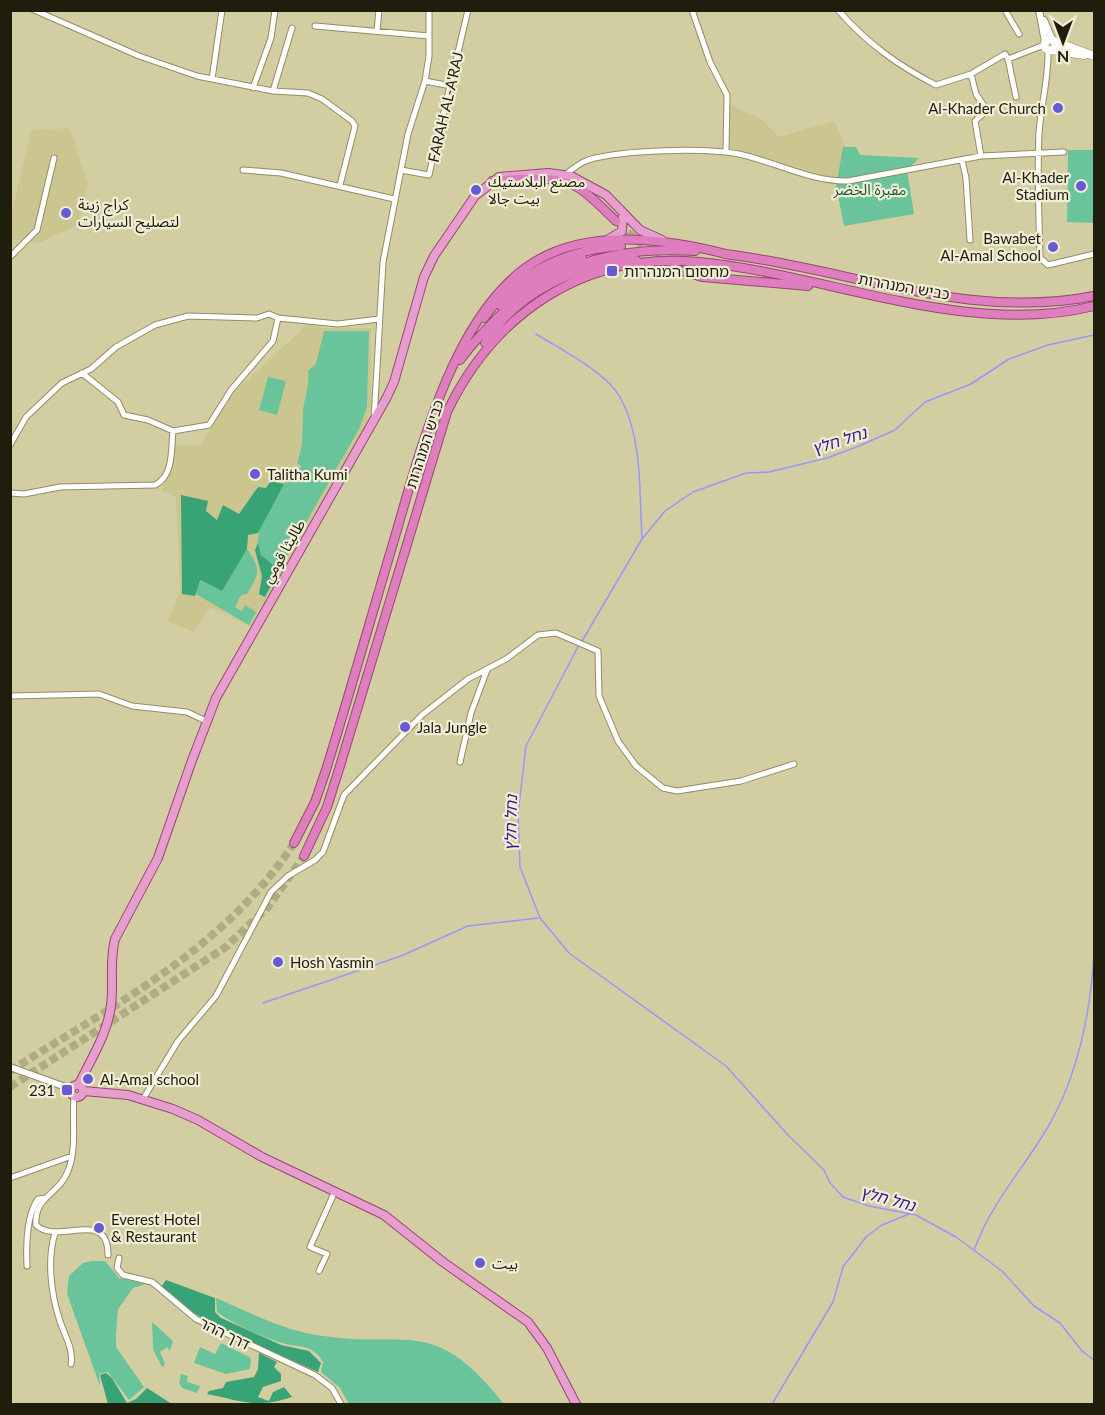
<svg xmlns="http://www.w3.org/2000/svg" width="1105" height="1415" viewBox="0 0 1105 1415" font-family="Lato,'Noto Sans Arabic','Noto Sans Hebrew',sans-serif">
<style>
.built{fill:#cbc590}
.green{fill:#6ac49b}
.forest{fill:#37a377}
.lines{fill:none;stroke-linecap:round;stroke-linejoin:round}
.stream{stroke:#9997ff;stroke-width:1.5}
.trunk-tunnel{stroke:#afab83;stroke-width:8;stroke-dasharray:8 4;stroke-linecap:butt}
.minor-casing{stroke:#928d62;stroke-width:7}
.tertiary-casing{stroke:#928d62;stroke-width:8}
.secondary-casing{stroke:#928d62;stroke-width:9}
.primary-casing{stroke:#974774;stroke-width:10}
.trunk-casing{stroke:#974774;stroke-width:10}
.minor{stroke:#fff;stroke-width:5}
.tertiary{stroke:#fff;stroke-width:6}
.secondary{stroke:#fff;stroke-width:8}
.primary{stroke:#e79ece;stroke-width:8}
.trunk{stroke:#df7ebe;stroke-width:8}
.poi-dot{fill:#665bd4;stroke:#f0eed7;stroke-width:2}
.labels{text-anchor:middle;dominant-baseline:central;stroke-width:4.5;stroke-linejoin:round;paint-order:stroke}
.street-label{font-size:15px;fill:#1f1d0b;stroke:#f0eed7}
.poi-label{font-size:15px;fill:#1f1d0b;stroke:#f0eed7;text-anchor:start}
.park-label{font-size:15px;fill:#225a42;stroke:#f0eed7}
.water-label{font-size:16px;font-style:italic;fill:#34178f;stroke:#f0eed7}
</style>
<rect width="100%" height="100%" fill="#d3cea1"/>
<path class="built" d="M 730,105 L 761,119 L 779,137 L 834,121 L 846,147 L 843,147 L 837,179 L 728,147 Z
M 70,128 L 88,185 L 78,225 L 39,243 L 11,239 L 11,216 L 31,130 Z
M 309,323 L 322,328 L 371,328 L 371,410 L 360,439 L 251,627 L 210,607 L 194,632 L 168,621 L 180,590 L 176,497 L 161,491 L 173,463 L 174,446 L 200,446 L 233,393 Z"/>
<path class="green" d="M 843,147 L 856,147 L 860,155 L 919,158 L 907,170 L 914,214 L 844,226 L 836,186 Z
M 1068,150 L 1094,150 L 1094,223 L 1067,222 Z
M 324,331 L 369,331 L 367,407 L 359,429 L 279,570 C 273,566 265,560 261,554 C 249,534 274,502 284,484 L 288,478 L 294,481 L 301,466 L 297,463 C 304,445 302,433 303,415 C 303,400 310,386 308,371 L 316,364 Z
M 268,377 L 286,381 L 277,415 L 259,410 Z
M 247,549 C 261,570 260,572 247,594 L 241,595 L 235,607 L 242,611 L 245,605 L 256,612 L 249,625 L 196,594 L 199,580 L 222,591 Z
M 91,1261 L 105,1261 L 119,1278 L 146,1284 L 133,1288 L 118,1309 L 116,1334 L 116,1347 L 144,1387 L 129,1400 L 108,1372 L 99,1374 L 100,1386 L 67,1294 L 69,1276 L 83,1263 Z
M 216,1298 C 247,1311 278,1328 311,1334 C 408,1352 430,1311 504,1404 L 349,1404 L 340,1388 L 321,1372 L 323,1362 C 320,1356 315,1352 310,1349 C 301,1345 291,1346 282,1343 C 262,1337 233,1324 217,1312 Z
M 152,1322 L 173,1341 L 170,1351 L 167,1347 L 160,1352 L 165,1364 L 162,1367 L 153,1349 Z
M 221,1343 L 251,1358 L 250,1369 L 226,1374 L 194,1363 L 200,1347 L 215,1354 Z
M 181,1374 L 188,1376 L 187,1382 L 200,1386 L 197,1393 L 182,1388 L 179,1383 Z"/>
<path class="forest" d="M 271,481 L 284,484 L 258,533 L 248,535 L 247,549 L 222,591 L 200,580 L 195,596 L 182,594 L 181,495 L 208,501 L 206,511 L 217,520 L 223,505 L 239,514 L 258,487 L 266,488 Z
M 258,543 L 261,555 L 279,570 L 265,597 L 259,594 L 262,576 L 255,550 Z
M 166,1280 L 215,1298 L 215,1312 L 221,1318 L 281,1345 L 309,1351 L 321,1363 L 318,1372 C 265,1347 203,1328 161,1287 Z
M 259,1353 L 277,1362 L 274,1367 L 281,1374 L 281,1381 L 263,1387 L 258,1397 L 269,1401 L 273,1392 L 284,1387 L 292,1397 C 256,1409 242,1401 207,1394 L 209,1391 L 223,1388 L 226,1382 L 254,1377 L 258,1369 Z
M 106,1373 L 112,1378 L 127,1403 L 136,1399 L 147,1388 L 172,1404 L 108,1404 L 100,1375 Z"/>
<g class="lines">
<path class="stream" d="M 536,334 C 560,349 606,372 620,397 C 643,438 639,492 642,537
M 582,641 L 642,539 L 665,511 L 693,492 L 746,473 L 769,472 L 827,458 L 859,446 L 895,430 L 925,402 L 971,384 L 1009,359 L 1048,345 L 1094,335
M 579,645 L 526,746 L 518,814 L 520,867 L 540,918 L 569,953 L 726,1066 L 788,1135 L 824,1170 L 830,1183 L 843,1197 L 869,1206 L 916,1215 L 956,1237 L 1002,1271 L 1034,1306 L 1060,1323 L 1082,1351 L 1094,1360
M 263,1003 L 401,956 L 468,926 L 538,918
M 974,1250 C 994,1198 1023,1170 1049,1125 C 1078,1075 1091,1010 1094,953
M 772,1404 L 833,1302 L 843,1267 L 866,1237 L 882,1225 L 909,1214"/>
<path class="trunk-tunnel" d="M 619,224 L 653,255 L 673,268
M 10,1071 C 114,1005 226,948 294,843
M 10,1087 L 226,947 L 268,907 L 304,856"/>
<defs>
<path id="minor" d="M 34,10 L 139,56 L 197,76 L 273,91 L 308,93 L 322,99 L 352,121 L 355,126 L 340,185
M 692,10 L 710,62 L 727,95 L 726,152
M 838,10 C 867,43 897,65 936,85 L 971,74 L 1005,54 L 1008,59 L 1044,45
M 1005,10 L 1019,34
M 315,26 L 429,36
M 377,31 L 379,10
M 1048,50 C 1049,78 1041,104 1039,133 C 1037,174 1039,216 1040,258 L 1048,265 L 1094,254
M 1008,59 L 1016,97
M 971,74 L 976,94 L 984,106 L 984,113 L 975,121 L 981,156
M 212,79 L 222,10
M 425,81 L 451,86
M 253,88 L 271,38 L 275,10
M 273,91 L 292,28
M 962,160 L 966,178 L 970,240
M 243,170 L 281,173 L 394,199
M 401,170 L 429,175 L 468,10
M 565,175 C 572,169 579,163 588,160 C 621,150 708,147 743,155 C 777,163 813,182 848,181 L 981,156 L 1064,152
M 10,257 L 37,230 L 54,158
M 82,373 L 118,402 L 124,415 L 148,420 L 173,431 L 209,425 L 231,390 L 273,341 L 278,318
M 374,420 L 383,262 L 408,134 L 425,81 L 429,56 L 429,10
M 10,445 L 26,417 L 62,383 L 91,369 L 116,347 L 155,325 L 188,316 L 257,318 L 269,314 L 278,318 L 338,324 L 379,319
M 10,493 L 24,494 L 60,487 L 155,485 C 174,476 171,449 173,431
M 10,696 L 99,694 L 132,706 L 187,712 L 206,721
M 460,762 L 471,713 L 487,670
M 74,1097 C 72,1120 77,1149 68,1171 C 59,1195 34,1196 36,1225 C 58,1246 108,1207 108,1255
M 143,1099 L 178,1041 L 216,996 L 271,892 L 288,876 L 315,860 L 323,852 L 344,795 L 422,715 L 468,679 L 506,659 L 538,635 L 556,633 L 598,651 L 599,696 L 618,741 L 636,766 L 663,788 L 677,791 L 741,781 L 794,764
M 10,1178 L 72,1156
M 55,1233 C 47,1259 51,1293 59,1318 C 63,1333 74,1348 71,1364
M 119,1258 L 117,1268 L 123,1275 L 152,1282 L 196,1319 L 315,1375 L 332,1388 L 341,1404
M 27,1266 C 26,1245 26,1216 38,1199 L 46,1198
M 319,1271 L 327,1254 L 310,1247 L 335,1191"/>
<path id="tertiary" d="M 1039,10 L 1045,42
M 1044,20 L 1052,39
M 10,1067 L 71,1089"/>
<path id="secondary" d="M1044.5 45a5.5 5.5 0 1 1 11 0a5.5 5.5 0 1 1-11 0Z
M 1054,41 L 1094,56
M 1052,50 L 1084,55"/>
<path id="primary" d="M 609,239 L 622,231 L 623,213
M 79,1084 C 91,1059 108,1033 111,1005 C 114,983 109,962 115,939 L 158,858 L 191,763 L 216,698 L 387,397 L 394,382 L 424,277 L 434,256 L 475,196 L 499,177 L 548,173 L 571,176 L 606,195 L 640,230 L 662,240
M71 1091a6 6 0 1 1 12 0a6 6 0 1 1-12 0Z
M 84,1091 L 128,1095 L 173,1109 L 198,1120 L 262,1157 L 384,1215 L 443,1262 L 528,1322 L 547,1348 L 576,1404"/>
<path id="trunk" d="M 492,181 C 517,179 554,174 577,187 C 591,195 604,210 616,221
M 725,254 C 849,269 968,321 1094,296
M 673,268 L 702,277 L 808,286
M 501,306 C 523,282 551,267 582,258
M 484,318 C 517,272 566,250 621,246
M 485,343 C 517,292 577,264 636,260
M 460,360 C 523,278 590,244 695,251
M 294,843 L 315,802 L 326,770 C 348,699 368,628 389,557 C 416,468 447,327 524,269 C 581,226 665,238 730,255
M 304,856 L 327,807 L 340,766 L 447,412 C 495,312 586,251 699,262 C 827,274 966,338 1094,306"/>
</defs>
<use href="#minor" class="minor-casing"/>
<use href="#tertiary" class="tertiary-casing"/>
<use href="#secondary" class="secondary-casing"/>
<use href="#primary" class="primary-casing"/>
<use href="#trunk" class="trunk-casing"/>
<use href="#minor" class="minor"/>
<use href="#tertiary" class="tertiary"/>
<use href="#secondary" class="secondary"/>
<use href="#primary" class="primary"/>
<use href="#trunk" class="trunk"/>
</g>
<g class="poi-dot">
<circle cx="1058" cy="108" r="6"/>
<circle cx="1081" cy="186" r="6"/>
<circle cx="476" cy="190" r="6"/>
<circle cx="66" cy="213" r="6"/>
<circle cx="1053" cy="247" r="6"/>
<rect x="606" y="265" width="12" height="12" rx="3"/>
<circle cx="255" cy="474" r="6"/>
<circle cx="405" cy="727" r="6"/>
<circle cx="278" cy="962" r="6"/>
<circle cx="88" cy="1079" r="6"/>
<rect x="61" y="1084" width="12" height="12" rx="3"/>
<circle cx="99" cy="1228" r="6"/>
<circle cx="480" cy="1263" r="6"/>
</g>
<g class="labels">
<g class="street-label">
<text transform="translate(445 107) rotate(-77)">FARAH AL-A'RAJ</text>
<text transform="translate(904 286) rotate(10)">כביש המנהרות</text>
<text transform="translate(424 444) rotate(-72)">כביש המנהרות</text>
<text transform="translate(283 551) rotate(-60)">طاليثا قومي</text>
<text transform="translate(225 1333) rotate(26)">דרך ההר</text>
</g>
<g class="poi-label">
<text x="1046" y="108" text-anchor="end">Al-Khader Church</text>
<text x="1069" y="177" text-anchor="end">Al-Khader<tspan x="1069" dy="17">Stadium</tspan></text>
<text x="488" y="181">مصنع البلاستيك<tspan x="488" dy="17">بيت جالا</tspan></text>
<text x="78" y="204">كراج زينة<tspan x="78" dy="17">لتصليح السيارات</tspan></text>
<text x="1041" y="238" text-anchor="end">Bawabet<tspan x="1041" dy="17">Al-Amal School</tspan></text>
<text x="624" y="271">מחסום המנהרות</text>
<text x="267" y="474">Talitha Kumi</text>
<text x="417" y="727">Jala Jungle</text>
<text x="290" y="962">Hosh Yasmin</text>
<text x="100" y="1079">Al-Amal school</text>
<text x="55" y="1090" text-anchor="end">231</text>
<text x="111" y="1219">Everest Hotel<tspan x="111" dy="17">&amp; Restaurant</tspan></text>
<text x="492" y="1263">بيت</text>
</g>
<g class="park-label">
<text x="870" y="189">مقبرة الخضر</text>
</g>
<g class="water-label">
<text transform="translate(839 440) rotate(-18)">נחל חלץ</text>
<text transform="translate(510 823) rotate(-89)">נחל חלץ</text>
<text transform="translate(888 1198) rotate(15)">נחל חלץ</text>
</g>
</g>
<rect width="1105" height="1415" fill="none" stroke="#1f1d0b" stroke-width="24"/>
<g transform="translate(1063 42) rotate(180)" stroke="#f0eed7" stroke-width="4.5" paint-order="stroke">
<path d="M0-4.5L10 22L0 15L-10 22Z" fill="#1f1d0b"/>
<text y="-9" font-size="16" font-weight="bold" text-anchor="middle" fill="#1f1d0b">N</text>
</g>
</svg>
